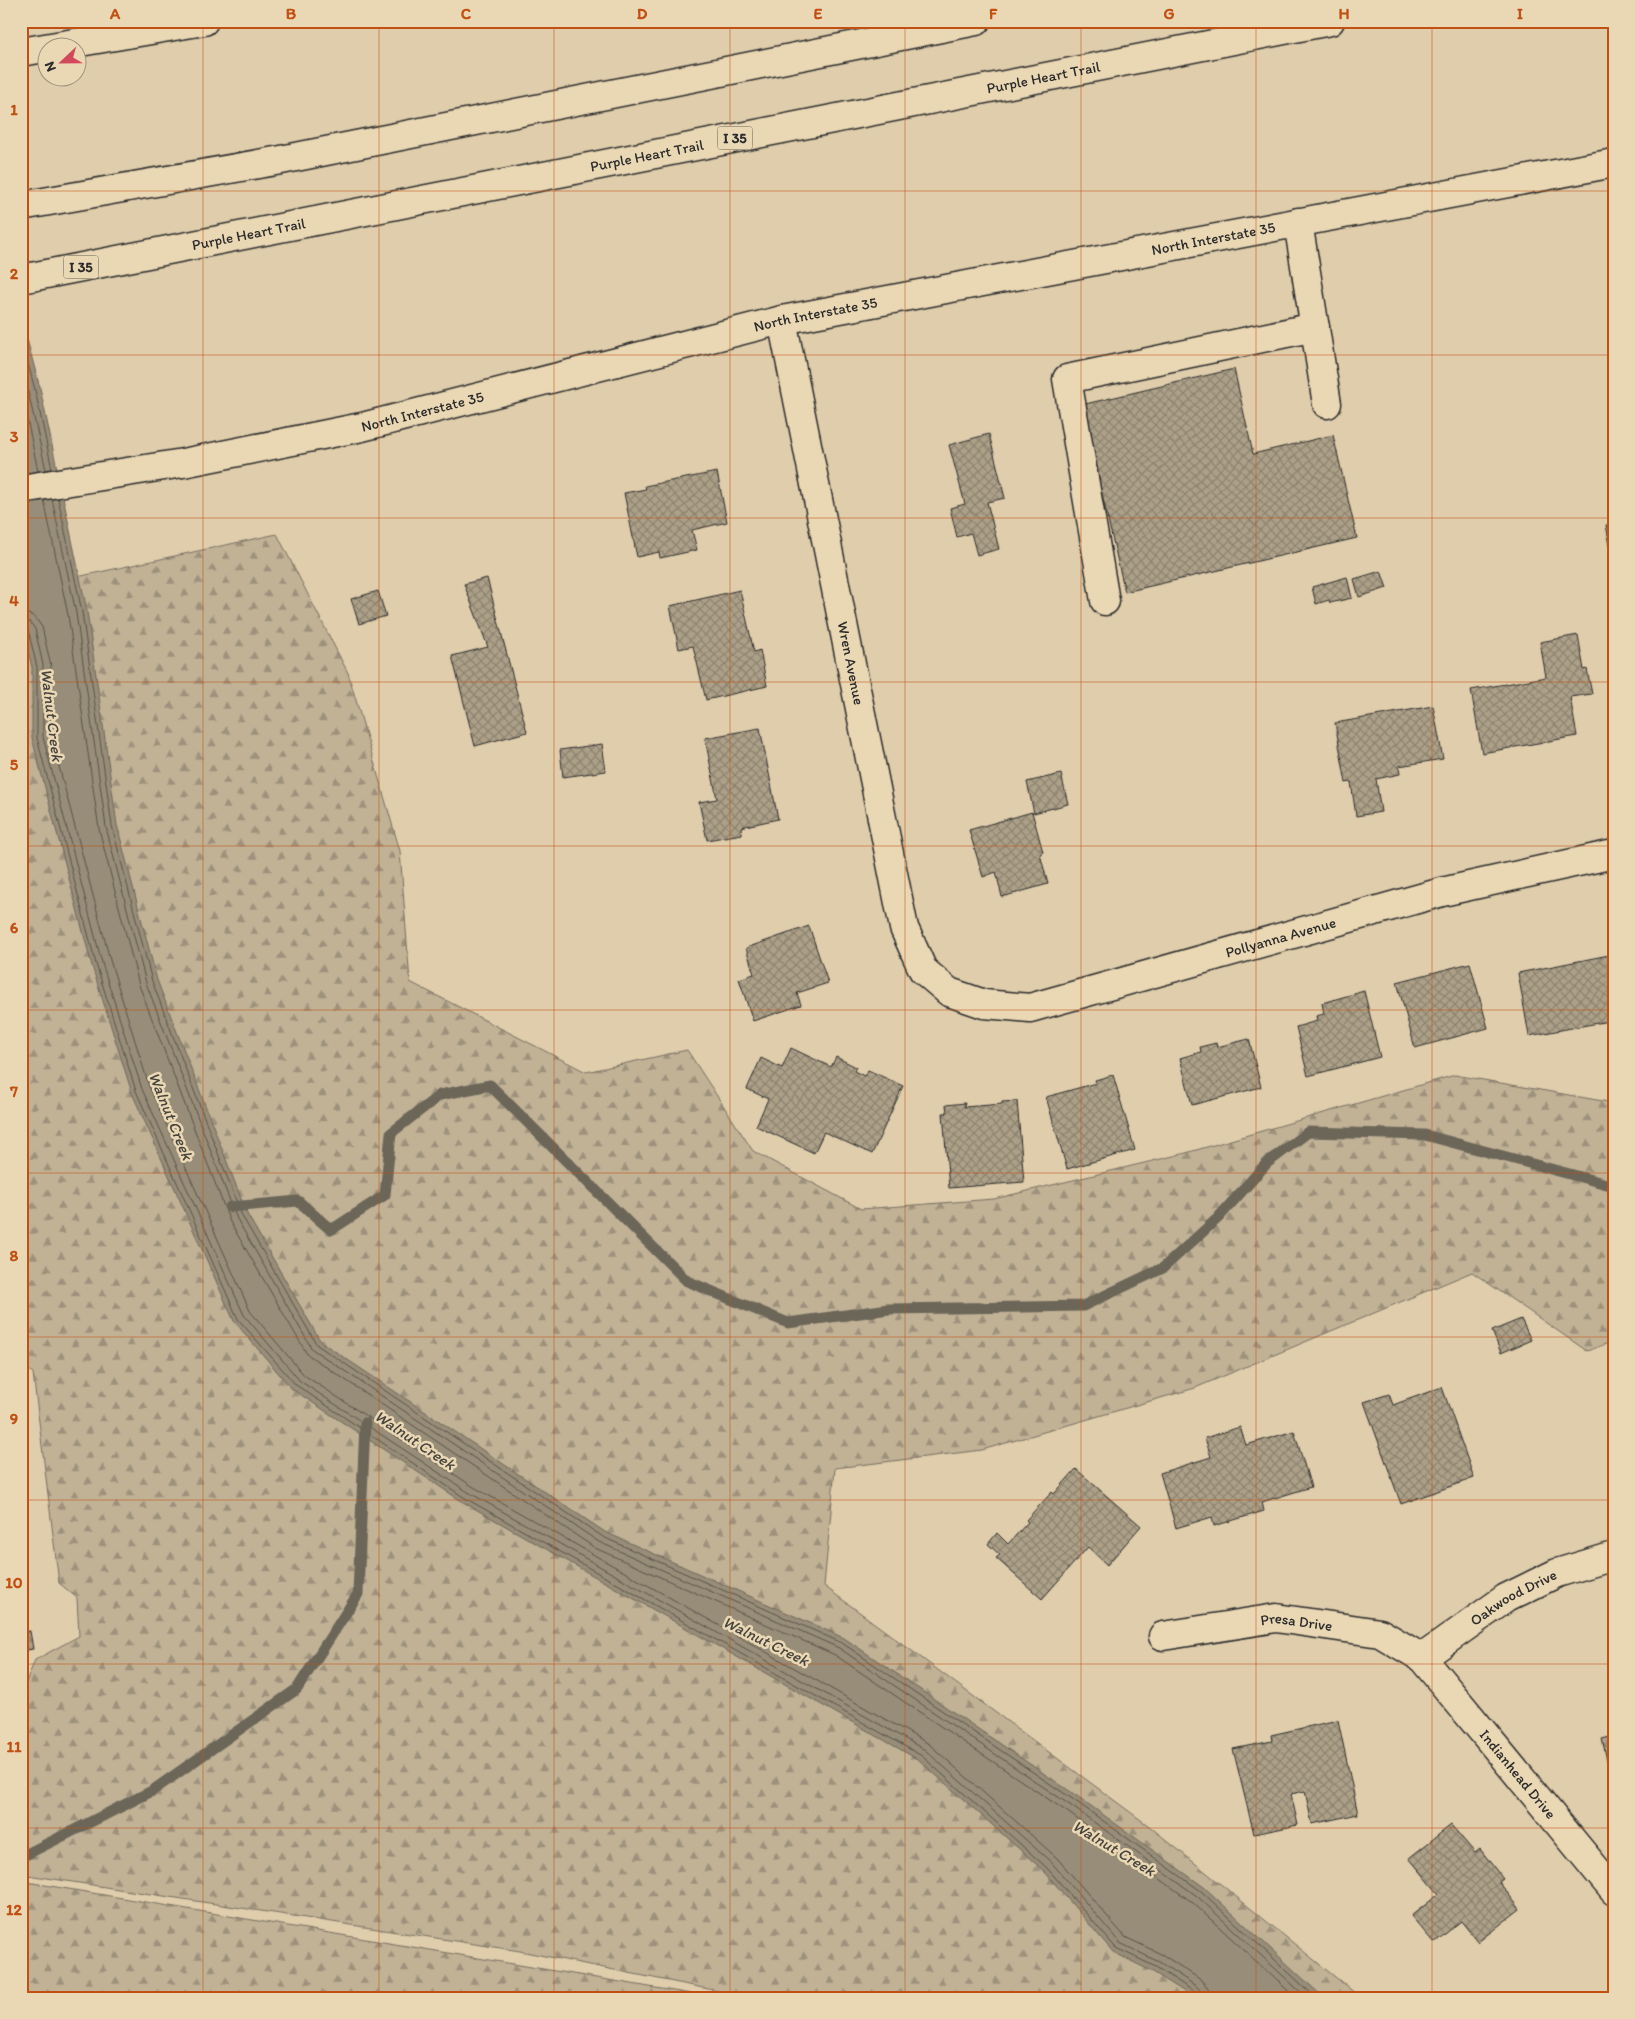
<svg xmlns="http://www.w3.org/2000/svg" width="1635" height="2019" viewBox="0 0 1635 2019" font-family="Itim,sans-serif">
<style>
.forest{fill:url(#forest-firs);stroke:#766e60}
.water{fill:#988d78;stroke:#6c6659}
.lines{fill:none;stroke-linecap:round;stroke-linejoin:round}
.shore{stroke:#57524a;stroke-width:1}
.stream{stroke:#6c6659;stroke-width:11}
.building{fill:url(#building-cross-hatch);stroke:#2b2b2b}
.minor-casing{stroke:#2b2b2b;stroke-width:31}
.major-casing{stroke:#2b2b2b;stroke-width:31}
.highway-casing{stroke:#2b2b2b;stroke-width:31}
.minor{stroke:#ead7b4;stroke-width:28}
.major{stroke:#ead7b4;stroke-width:28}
.highway{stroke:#ead7b4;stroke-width:28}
.grid{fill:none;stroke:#c25012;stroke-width:1;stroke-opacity:0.55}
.labels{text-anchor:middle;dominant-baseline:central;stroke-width:5;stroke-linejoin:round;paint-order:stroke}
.shield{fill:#ead7b4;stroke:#645f54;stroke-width:1}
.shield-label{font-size:14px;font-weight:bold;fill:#2b2b2b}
.street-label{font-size:15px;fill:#2b2b2b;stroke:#ead7b4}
.water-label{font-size:16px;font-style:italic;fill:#46443e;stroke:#ead7b4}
.neatline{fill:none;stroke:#c25012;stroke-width:2}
.grid-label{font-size:16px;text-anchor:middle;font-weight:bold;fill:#c25012}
</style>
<defs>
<pattern id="forest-firs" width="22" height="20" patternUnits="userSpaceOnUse" patternTransform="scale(1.25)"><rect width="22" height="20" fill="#c1b296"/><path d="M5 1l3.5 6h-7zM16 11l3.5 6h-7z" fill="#9d917b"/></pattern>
<pattern id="building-cross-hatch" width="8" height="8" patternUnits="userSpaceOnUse" patternTransform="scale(1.25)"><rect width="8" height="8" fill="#ada088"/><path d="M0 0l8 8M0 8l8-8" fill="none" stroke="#8d836f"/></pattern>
</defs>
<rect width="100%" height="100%" fill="#dfcdac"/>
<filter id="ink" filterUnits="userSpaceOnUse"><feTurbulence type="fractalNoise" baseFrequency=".02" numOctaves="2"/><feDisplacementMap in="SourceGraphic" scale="10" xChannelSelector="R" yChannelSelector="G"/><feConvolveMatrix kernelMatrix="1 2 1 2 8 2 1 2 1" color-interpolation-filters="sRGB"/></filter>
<g filter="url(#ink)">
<path class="forest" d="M 277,534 L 348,673 L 400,851 L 410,982 L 586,1072 L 687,1050 L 753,1151 L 861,1209 L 994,1199 L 1186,1153 L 1455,1075 L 1614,1103 L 1614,1341 L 1587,1351 L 1472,1272 L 1195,1388 L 982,1450 L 835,1468 L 824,1586 L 1149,1826 L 1361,1998 L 753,1998 L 520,1951 L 21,1874 L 21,1695 L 35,1660 L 79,1636 L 77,1598 L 59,1583 L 33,1373 L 21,1364 L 21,589 Z
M 21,1881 L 715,1998 L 21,1998 Z"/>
<path class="water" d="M 21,317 L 40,388 L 87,611 L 117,825 L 157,980 L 247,1214 L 321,1342 L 605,1532 L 844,1638 L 1077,1796 L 1204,1887 L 1324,1998 L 1194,1998 L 1153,1972 L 1113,1952 L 1044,1871 L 919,1760 L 463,1502 L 292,1389 L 234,1321 L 132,1093 L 92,966 L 32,738 L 32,667 L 21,622 Z"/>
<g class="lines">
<path class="shore" d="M 21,337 L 35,390 L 52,469
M 21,361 L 46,470
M 21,390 L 38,471
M 58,498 L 82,612 L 112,826 L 152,981 L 242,1216 L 317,1345 L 603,1537 L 842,1643 L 1074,1800 L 1201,1891 L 1316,1998
M 52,499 L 76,613 L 106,827 L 146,983 L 237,1219 L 312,1349 L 599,1542 L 839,1648 L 1070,1805 L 1197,1896 L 1307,1998
M 44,500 L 68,615 L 99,829 L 139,985 L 230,1222 L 307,1354 L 595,1548 L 835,1655 L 1066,1811 L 1192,1902 L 1296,1998
M 21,612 L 34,616 L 42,627 L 51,666 L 51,736 L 110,960 L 149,1086 L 250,1311 L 304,1375 L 472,1486 L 929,1744 L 1057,1858 L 1125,1937 L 1163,1955 L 1201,1980 L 1208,1988 L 1210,1998
M 21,620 L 30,622 L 35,629 L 43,665 L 43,737 L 102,963 L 142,1089 L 244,1315 L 300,1381 L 468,1492 L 925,1750 L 1052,1863 L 1120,1943 L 1159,1962 L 1196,1986 L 1201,1991 L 1202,1998
M 21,626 L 26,627 L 28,630 L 37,667 L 37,738 L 96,964 L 136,1091 L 238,1319 L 296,1385 L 465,1498 L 922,1756 L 1047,1868 L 1116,1948 L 1156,1967 L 1193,1991 L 1196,1998"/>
<path class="stream" d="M 230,1207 L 298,1201 L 331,1230 L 385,1195 L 391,1133 L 440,1095 L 490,1085 L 687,1281 L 788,1323 L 889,1309 L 1083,1306 L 1163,1268 L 1218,1218 L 1267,1163 L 1308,1132 L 1425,1135 L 1614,1186
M 21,1857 L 152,1791 L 297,1689 L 358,1594 L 365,1423"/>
</g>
<path class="building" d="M 1234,369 L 1253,454 L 1333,435 L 1357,538 L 1125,592 L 1081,405 Z
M 989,434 L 1005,498 L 987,502 L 999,549 L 977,555 L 971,533 L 957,537 L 950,508 L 965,504 L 949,445 Z
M 717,472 L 727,522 L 692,530 L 697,550 L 660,558 L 659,552 L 637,557 L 624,493 L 646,489 L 645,486 L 650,485 Z
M 1614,524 L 1614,544 L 1610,545 L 1606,525 Z
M 1381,571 L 1387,588 L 1359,597 L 1354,579 Z
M 1347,577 L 1352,598 L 1330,603 L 1329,600 L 1316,604 L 1312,587 Z
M 487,578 L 527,732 L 475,746 L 452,656 L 488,647 L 464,584 Z
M 740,590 L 754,652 L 760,650 L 767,686 L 706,700 L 693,646 L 679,649 L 670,606 Z
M 378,591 L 386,616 L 359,624 L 351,599 Z
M 1578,635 L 1584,670 L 1587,669 L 1592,694 L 1570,697 L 1577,736 L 1482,753 L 1471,690 L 1546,677 L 1540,642 Z
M 1433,706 L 1443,759 L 1399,766 L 1400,774 L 1376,779 L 1381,812 L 1356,816 L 1351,782 L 1346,783 L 1335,723 Z
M 760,728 L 778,819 L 741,827 L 742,834 L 707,840 L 699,802 L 717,799 L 705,738 Z
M 602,744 L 606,771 L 563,777 L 560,750 Z
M 1061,774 L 1068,804 L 1034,813 L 1027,782 Z
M 1032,812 L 1043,852 L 1040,854 L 1048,884 L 1002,897 L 996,872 L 983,877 L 969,830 Z
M 809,926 L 828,983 L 797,993 L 801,1005 L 753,1021 L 739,979 L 754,974 L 746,948 Z
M 1614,954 L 1614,1020 L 1529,1036 L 1518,973 Z
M 1470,963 L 1488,1028 L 1415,1048 L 1397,982 Z
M 1364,991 L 1380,1057 L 1308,1076 L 1296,1027 L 1317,1021 L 1316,1016 L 1324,1014 L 1322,1003 Z
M 1249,1039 L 1261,1087 L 1192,1105 L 1180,1058 L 1201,1052 L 1200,1047 L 1216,1043 L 1217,1047 Z
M 791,1048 L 831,1067 L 836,1057 L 856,1067 L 854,1071 L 864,1076 L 868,1070 L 903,1086 L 872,1154 L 824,1132 L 814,1153 L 756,1126 L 768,1099 L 747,1089 L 761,1058 L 782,1068 Z
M 1113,1075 L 1135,1150 L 1067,1169 L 1046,1097 L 1096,1083 L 1095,1080 Z
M 1017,1101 L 1024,1182 L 949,1188 L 943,1113 L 947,1113 L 946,1105 L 965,1103 L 964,1107 L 1002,1104 L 1002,1102 Z
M 1521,1319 L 1531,1340 L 1501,1353 L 1492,1331 Z
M 1442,1387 L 1474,1478 L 1401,1504 L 1364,1402 L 1389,1394 L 1393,1405 Z
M 1240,1427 L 1246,1445 L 1294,1431 L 1311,1487 L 1262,1502 L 1264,1511 L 1214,1526 L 1212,1517 L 1176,1528 L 1160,1473 L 1211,1457 L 1205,1438 Z
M 1076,1469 L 1141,1526 L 1107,1565 L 1088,1547 L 1042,1599 L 996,1558 L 1000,1555 L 988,1544 L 997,1533 L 1008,1544 L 1028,1522 L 1026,1520 L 1052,1492 L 1054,1494 Z
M 30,1631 L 33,1649 L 21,1651 L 21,1632 Z
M 1614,1680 L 1614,1702 L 1608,1681 Z
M 1338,1720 L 1358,1814 L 1312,1824 L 1305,1791 L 1291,1794 L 1298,1825 L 1254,1834 L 1233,1749 L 1272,1741 L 1271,1735 Z
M 1614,1736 L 1614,1762 L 1608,1764 L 1602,1739 Z
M 1451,1825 L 1475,1853 L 1480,1849 L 1503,1879 L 1499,1882 L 1520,1909 L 1478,1942 L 1461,1921 L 1434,1943 L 1411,1916 L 1439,1894 L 1409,1858 Z"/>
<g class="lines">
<defs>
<g id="minor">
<path d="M 1298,222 L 1327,404"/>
<path id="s1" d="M 782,320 L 904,928 L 923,970 L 949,992 L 984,1004 L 1030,1008 L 1442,892 L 1614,854"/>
<path d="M 1105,601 L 1067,379 L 1315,327"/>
<path id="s2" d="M 1163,1636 L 1276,1618 L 1380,1633 L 1422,1658 L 1614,1891"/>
<path id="s3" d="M 1422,1658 L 1506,1598 L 1557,1573 L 1614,1556"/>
</g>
<g id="major">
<path d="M 21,52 L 204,21"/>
<path id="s4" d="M 21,489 L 183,463 L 362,427 L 782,320 L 1614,163"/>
</g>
<g id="highway">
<path d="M 21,206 L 281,160 L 976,21"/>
<path id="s5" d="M 21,279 L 1330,21"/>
</g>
</defs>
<use href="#minor" class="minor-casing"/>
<use href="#major" class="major-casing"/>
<use href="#highway" class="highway-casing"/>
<use href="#minor" class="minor"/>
<use href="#major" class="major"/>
<use href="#highway" class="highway"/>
</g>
</g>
<path class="grid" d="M 203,21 L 203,1998M 379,21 L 379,1998M 554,21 L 554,1998M 730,21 L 730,1998M 905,21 L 905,1998M 1081,21 L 1081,1998M 1256,21 L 1256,1998M 1432,21 L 1432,1998M 21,191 L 1614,191M 21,355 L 1614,355M 21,518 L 1614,518M 21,682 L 1614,682M 21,846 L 1614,846M 21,1010 L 1614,1010M 21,1173 L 1614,1173M 21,1337 L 1614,1337M 21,1500 L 1614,1500M 21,1664 L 1614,1664M 21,1828 L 1614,1828"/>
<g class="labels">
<g class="shield">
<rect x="717.5" y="126.5" width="35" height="23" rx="4"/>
<rect x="63.5" y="255.5" width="35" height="23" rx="4"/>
</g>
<g class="shield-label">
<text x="735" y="138">I 35</text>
<text x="81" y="267">I 35</text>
</g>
<g class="street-label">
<text stroke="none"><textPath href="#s5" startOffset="1042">Purple Heart Trail</textPath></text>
<text stroke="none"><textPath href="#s5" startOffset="638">Purple Heart Trail</textPath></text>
<text stroke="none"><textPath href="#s5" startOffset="232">Purple Heart Trail</textPath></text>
<text stroke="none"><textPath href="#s4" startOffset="1219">North Interstate 35</textPath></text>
<text stroke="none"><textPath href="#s4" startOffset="814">North Interstate 35</textPath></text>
<text stroke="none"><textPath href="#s4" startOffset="409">North Interstate 35</textPath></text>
<text stroke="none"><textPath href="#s1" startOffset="350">Wren Avenue</textPath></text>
<text stroke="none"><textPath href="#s1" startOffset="1044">Pollyanna Avenue</textPath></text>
<text stroke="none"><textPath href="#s3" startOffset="110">Oakwood Drive</textPath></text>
<text stroke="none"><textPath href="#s2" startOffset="135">Presa Drive</textPath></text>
<text stroke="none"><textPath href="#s2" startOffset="419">Indianhead Drive</textPath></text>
</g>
<g class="water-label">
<text transform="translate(52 715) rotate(83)">Walnut Creek</text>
<text transform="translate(171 1116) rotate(68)">Walnut Creek</text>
<text transform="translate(415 1440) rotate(34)">Walnut Creek</text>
<text transform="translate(766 1641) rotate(26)">Walnut Creek</text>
<text transform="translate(1114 1848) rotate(31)">Walnut Creek</text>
</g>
</g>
<rect width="1635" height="2019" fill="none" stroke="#ead7b4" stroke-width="55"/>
<g transform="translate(62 62) rotate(248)"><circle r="24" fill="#ead7b4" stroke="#9e927d"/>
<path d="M0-4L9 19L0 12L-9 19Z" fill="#d1495b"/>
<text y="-8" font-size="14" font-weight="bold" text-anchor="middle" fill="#2b2b2b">N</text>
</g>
<rect x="28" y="28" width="1580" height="1964" class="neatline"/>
<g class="grid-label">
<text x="115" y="19">A</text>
<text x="291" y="19">B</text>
<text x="466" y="19">C</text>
<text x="642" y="19">D</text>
<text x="818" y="19">E</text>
<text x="993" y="19">F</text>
<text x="1169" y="19">G</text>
<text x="1344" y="19">H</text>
<text x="1520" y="19">I</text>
<text x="14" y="115">1</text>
<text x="14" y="279">2</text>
<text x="14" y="442">3</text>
<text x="14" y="606">4</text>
<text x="14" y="770">5</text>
<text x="14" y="933">6</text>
<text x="14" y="1097">7</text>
<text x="14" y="1261">8</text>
<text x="14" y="1424">9</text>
<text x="14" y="1588">10</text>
<text x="14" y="1752">11</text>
<text x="14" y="1915">12</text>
</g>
</svg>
